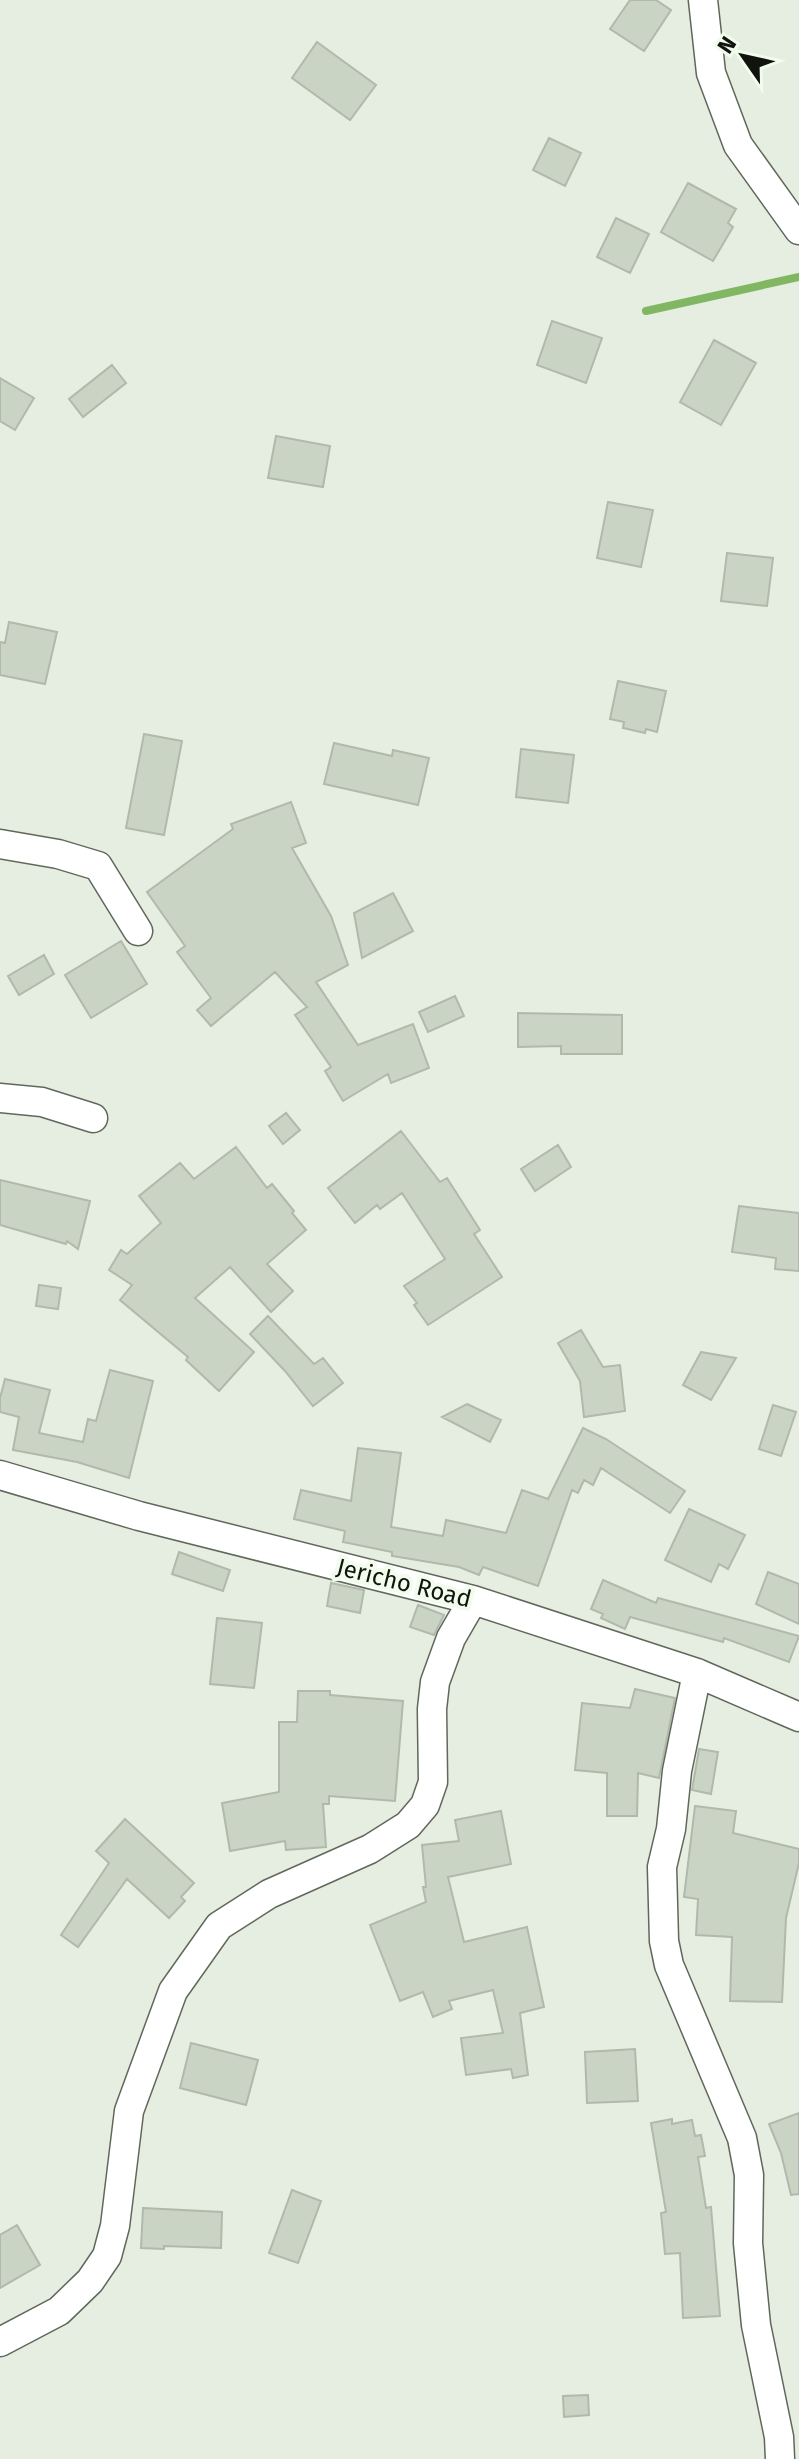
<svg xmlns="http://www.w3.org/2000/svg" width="799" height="2459" viewBox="0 0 799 2459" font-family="'Fira Sans',sans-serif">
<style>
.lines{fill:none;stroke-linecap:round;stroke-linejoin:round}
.stream{stroke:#81b763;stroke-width:8}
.building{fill:#cad4c5;stroke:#b0b9ab;stroke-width:2}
.minor-casing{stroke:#60685c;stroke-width:31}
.minor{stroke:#fff;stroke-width:28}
.labels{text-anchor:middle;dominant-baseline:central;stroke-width:8;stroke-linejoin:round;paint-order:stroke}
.street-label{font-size:24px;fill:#10130e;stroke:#f2fced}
</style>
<rect width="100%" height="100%" fill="#e5eee0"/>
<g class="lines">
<path class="stream" d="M 646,311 L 799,277"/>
</g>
<path class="building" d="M 630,0 L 656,0 L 671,10 L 644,51 L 610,29 Z
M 317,42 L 376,85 L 350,120 L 292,78 Z
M 549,138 L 581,153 L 565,186 L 533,170 Z
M 688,183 L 736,209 L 728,223 L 733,227 L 713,261 L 661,232 Z
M 616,218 L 649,234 L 630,273 L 597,257 Z
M 552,321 L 602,338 L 586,383 L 537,365 Z
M 714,340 L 756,363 L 721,425 L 680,402 Z
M 112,365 L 126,383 L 83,417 L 69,399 Z
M 0,378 L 34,398 L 15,430 L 0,421 Z
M 276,436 L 330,446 L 323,487 L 268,478 Z
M 608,502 L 653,510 L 641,567 L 597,558 Z
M 727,553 L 773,558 L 767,606 L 721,601 Z
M 9,622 L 57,632 L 45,684 L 0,675 L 0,642 L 5,643 Z
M 618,681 L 666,691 L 657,732 L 646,729 L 645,733 L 623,728 L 624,722 L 610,719 Z
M 144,734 L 182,741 L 164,835 L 126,828 Z
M 334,743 L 392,756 L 393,750 L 429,758 L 418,805 L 324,784 Z
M 521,749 L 574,755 L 568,803 L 516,797 Z
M 291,802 L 306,843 L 292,848 L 331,916 L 348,965 L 316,982 L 358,1045 L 413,1024 L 429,1068 L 391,1083 L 388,1074 L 343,1101 L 325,1071 L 331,1067 L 295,1015 L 307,1007 L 275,972 L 211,1026 L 197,1010 L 211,998 L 177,952 L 185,946 L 147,892 L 233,829 L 231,824 Z
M 393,893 L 413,931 L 362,958 L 354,913 Z
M 121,941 L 147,984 L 91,1018 L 65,975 Z
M 44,955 L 54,974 L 19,995 L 8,976 Z
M 455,996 L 464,1016 L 428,1032 L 419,1012 Z
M 518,1013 L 622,1015 L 622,1054 L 561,1054 L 561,1046 L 518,1047 Z
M 286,1113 L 300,1130 L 283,1144 L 269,1126 Z
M 401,1131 L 440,1182 L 447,1178 L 480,1230 L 474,1234 L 502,1277 L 428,1325 L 414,1305 L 417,1303 L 404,1286 L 445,1259 L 402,1193 L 380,1209 L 377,1205 L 355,1223 L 328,1188 Z
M 558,1145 L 571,1167 L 535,1191 L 521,1169 Z
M 236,1147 L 267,1188 L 272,1184 L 294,1211 L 292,1213 L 306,1230 L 267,1264 L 293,1291 L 271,1312 L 230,1267 L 195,1298 L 254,1352 L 219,1391 L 186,1360 L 188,1357 L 120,1300 L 132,1285 L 109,1270 L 121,1250 L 127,1254 L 161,1223 L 139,1196 L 180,1163 L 194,1179 Z
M 0,1180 L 90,1201 L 78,1249 L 67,1241 L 66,1244 L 0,1225 Z
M 739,1206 L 799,1213 L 799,1271 L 775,1269 L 776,1258 L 732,1252 Z
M 39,1285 L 61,1288 L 58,1309 L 36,1306 Z
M 268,1316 L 314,1364 L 323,1358 L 343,1383 L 313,1406 L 285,1371 L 250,1334 Z
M 581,1330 L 603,1367 L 620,1365 L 625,1411 L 584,1417 L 580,1381 L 558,1343 Z
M 701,1352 L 736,1358 L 711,1400 L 683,1385 Z
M 110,1370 L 153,1381 L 129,1478 L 77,1462 L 13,1450 L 19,1417 L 0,1412 L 0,1398 L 5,1379 L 50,1390 L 39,1433 L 83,1442 L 88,1419 L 96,1421 Z
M 467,1404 L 501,1420 L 490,1442 L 442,1417 Z
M 773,1405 L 796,1412 L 781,1456 L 759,1449 Z
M 583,1428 L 606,1439 L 685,1491 L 670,1513 L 601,1468 L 593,1485 L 584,1480 L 578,1493 L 572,1490 L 538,1586 L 483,1567 L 479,1575 L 459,1567 L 392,1556 L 392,1552 L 343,1542 L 345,1531 L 294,1519 L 301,1490 L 351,1501 L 358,1448 L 401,1453 L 391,1527 L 443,1536 L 446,1520 L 506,1533 L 522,1490 L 548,1499 Z
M 689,1509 L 745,1535 L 728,1569 L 719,1564 L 711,1582 L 665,1560 Z
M 179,1552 L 230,1570 L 223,1591 L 172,1574 Z
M 768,1572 L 799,1584 L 799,1624 L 756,1604 Z
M 603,1580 L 656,1603 L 658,1598 L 799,1636 L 789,1662 L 724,1638 L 723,1642 L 630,1617 L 625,1629 L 601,1618 L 603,1614 L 591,1609 Z
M 331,1583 L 364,1590 L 360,1613 L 327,1606 Z
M 418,1605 L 444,1615 L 434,1635 L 410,1627 Z
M 217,1618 L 262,1623 L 254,1688 L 210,1684 Z
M 635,1689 L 675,1698 L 659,1778 L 638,1773 L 637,1816 L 607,1816 L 607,1773 L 575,1770 L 582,1703 L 630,1708 Z
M 298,1691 L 330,1691 L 330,1695 L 403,1701 L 395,1801 L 329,1796 L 329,1804 L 323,1804 L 326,1847 L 286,1850 L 285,1841 L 230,1851 L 222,1803 L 279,1792 L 279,1722 L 297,1722 Z
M 699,1749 L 718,1752 L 711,1794 L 692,1790 Z
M 695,1806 L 736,1811 L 733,1833 L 799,1849 L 799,1863 L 786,1918 L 782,2002 L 730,2001 L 732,1937 L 696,1935 L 698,1899 L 684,1897 Z
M 501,1811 L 511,1864 L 448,1877 L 464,1942 L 527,1927 L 544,2007 L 520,2013 L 528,2075 L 513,2078 L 511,2069 L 466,2075 L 461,2038 L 503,2033 L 493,1990 L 449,2001 L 452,2009 L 433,2017 L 423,1992 L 400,2001 L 370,1925 L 426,1902 L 423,1887 L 426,1887 L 422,1845 L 459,1841 L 455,1820 Z
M 125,1819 L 194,1883 L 181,1897 L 185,1901 L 169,1918 L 127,1879 L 78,1947 L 61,1935 L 109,1863 L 96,1851 Z
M 191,2043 L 258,2060 L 246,2105 L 180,2088 Z
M 635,2049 L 638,2101 L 587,2103 L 585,2052 Z
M 799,2113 L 799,2194 L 791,2195 L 781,2153 L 769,2124 Z
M 672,2119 L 672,2124 L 692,2120 L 695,2136 L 701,2135 L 705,2156 L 698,2157 L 706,2208 L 711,2207 L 720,2316 L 683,2318 L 680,2253 L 665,2254 L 661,2213 L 666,2212 L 651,2123 Z
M 292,2190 L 321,2201 L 298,2263 L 269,2253 Z
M 143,2208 L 222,2212 L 221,2248 L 164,2246 L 164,2249 L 141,2248 Z
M 17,2225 L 40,2265 L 0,2288 L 0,2235 Z
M 588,2395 L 589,2415 L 564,2417 L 563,2396 Z"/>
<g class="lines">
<defs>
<path id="minor" d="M 703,0 L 711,73 L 738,145 L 799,230
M 0,844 L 58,854 L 98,866 L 138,931
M 0,1098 L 42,1102 L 93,1118
M 0,1475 L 139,1516 L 473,1600 L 697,1673 L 799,1717
M 697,1673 L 677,1771 L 671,1829 L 662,1867 L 664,1941 L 669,1965 L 742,2138 L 749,2175 L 748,2243 L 756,2325 L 779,2437 L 780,2459
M 0,2342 L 59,2311 L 90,2281 L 107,2256 L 115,2226 L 129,2111 L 173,1991 L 219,1926 L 269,1894 L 370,1849 L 408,1825 L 425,1805 L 433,1782 L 432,1709 L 435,1682 L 451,1638 L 473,1600"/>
</defs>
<use href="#minor" class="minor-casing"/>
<use href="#minor" class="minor"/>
</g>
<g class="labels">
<g class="street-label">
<text transform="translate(404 1583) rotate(14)">Jericho Road</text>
</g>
</g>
<g transform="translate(743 56) rotate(304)" stroke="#f2fced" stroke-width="6" paint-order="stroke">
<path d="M0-6L14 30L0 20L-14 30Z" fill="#10130e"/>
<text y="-12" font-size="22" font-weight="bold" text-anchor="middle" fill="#10130e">N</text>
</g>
</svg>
